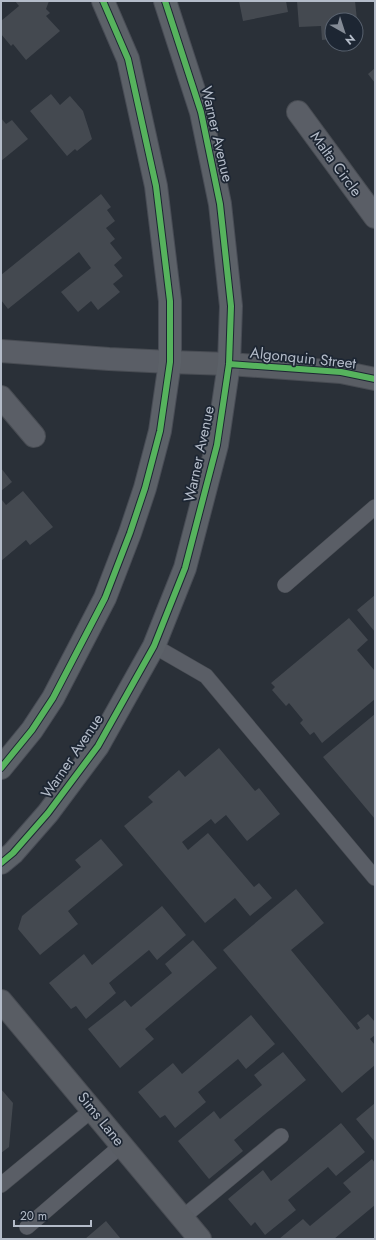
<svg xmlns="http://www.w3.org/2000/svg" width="376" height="1240" viewBox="0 0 376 1240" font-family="Jost,sans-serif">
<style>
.building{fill:#444950}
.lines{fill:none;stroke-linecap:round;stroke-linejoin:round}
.lane-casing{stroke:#484c53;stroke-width:16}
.street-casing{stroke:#484c53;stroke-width:24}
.secondary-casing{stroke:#484c53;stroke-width:24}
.primary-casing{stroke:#484c55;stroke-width:24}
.lane{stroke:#5a5e66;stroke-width:15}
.street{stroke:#5a5e66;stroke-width:22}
.secondary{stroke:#595d64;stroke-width:22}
.primary{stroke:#5c6168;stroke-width:22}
.cycleway-casing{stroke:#1d2633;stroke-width:8}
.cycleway{stroke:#56b35d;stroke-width:6}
.labels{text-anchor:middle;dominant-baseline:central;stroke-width:3.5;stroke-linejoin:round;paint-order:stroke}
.street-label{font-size:15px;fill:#b4bcc9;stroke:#1d2633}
</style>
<rect width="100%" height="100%" fill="#2a3038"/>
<path class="building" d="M 15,1 L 49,1 L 46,9 L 50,13 L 46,16 L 60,31 L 26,60 L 13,44 L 11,46 L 1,34 L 1,21 L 19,6 Z
M 239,1 L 286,1 L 288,12 L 243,21 Z
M 297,1 L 355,1 L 357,20 L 332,20 L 332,39 L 322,40 L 321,26 L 299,27 Z
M 375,68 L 375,83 L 368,74 Z
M 51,94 L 60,105 L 70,96 L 83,111 L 92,139 L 77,151 L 75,149 L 67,156 L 30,111 Z
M 1,118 L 6,124 L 12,120 L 28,139 L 1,161 Z
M 101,194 L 111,207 L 107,210 L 115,221 L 106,228 L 115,239 L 110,243 L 122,258 L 114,265 L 123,276 L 113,284 L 120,292 L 98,310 L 91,301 L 78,312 L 61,292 L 91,268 L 79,252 L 8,309 L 1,300 L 1,275 Z
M 1,468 L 12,482 L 1,491 Z
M 23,491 L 53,527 L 30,545 L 26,540 L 1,561 L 1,501 L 2,500 L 6,505 Z
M 375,595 L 375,632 L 357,610 Z
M 349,618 L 368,640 L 357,650 L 375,671 L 375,699 L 322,743 L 314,732 L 310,735 L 300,723 L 303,720 L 289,703 L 286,706 L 272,690 L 275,687 L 271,683 Z
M 375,714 L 375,819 L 323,757 Z
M 219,748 L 255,791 L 259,788 L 280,814 L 247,841 L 226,815 L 215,824 L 211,819 L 182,842 L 188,850 L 208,833 L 254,887 L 259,883 L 272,898 L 250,916 L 235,898 L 205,923 L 124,826 L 153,802 L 148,797 L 179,770 L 185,777 Z
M 101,839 L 123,865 L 68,911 L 78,924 L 40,955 L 18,929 L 22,916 L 81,867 L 75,860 Z
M 296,889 L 324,923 L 291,950 L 357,1030 L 360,1028 L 357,1023 L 368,1014 L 375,1022 L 375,1035 L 370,1039 L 375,1045 L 375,1065 L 342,1093 L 223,950 Z
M 162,906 L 186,935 L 157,960 L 149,950 L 109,983 L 116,993 L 86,1019 L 76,1006 L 71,1009 L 49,983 L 84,954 L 92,965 Z
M 193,940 L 217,968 L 145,1029 L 154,1039 L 120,1068 L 88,1029 L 125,1000 L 131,1007 L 172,973 L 165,964 Z
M 251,1015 L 275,1044 L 246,1069 L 238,1059 L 198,1092 L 206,1102 L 175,1128 L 165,1115 L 160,1118 L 138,1092 L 173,1063 L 182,1074 Z
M 283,1052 L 306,1080 L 234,1140 L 243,1151 L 209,1179 L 178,1141 L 214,1111 L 220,1119 L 262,1085 L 254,1075 Z
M 1,1089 L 13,1103 L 9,1147 L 1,1153 Z
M 375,1103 L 375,1142 L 356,1119 Z
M 341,1123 L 365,1152 L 336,1176 L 328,1167 L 288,1200 L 296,1210 L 265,1235 L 255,1222 L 251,1226 L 228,1199 L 263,1170 L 271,1181 Z
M 372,1159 L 375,1163 L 375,1205 L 334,1239 L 279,1239 L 303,1219 L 310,1226 L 351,1192 L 343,1183 Z
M 106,1221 L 121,1239 L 85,1239 Z"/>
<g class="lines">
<defs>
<path id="lane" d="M 285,585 L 375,507
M 154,646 L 206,676 L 375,878
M 1,1185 L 93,1109
M 182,1218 L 281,1136
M 27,1227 L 122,1145"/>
<path id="street" d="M 298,112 L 375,217
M 1,351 L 109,359 L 170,362
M 1,397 L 34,436"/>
<path id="secondary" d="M 170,362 L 229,364 L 341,372 L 375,379
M 1,1001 L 200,1239"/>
<path id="primary" d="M 1,768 L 32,730 L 53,698 L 105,598 L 130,533 L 145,488 L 160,431 L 170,362 L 170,301 L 156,186 L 128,59 L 103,1
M 1,863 L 13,853 L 48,813 L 98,746 L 154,646 L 185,568 L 217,445 L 229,364 L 231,306 L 220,204 L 201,112 L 165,1"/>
</defs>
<use href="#lane" class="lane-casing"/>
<use href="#street" class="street-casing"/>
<use href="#secondary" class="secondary-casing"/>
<use href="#primary" class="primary-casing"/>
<use href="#lane" class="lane"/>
<use href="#street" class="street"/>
<use href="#secondary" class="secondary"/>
<use href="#primary" class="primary"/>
<defs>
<path id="cycleway" d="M 229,364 L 341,372 L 375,379
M 1,768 L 32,730 L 53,698 L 105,598 L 130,533 L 145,488 L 160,431 L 170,362 L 170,301 L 156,186 L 128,59 L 103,1
M 1,863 L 13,853 L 48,813 L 98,746 L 154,646 L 185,568 L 217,445 L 229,364 L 231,306 L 220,204 L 201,112 L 165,1"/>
</defs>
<use href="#cycleway" class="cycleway-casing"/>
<use href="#cycleway" class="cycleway"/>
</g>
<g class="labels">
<g class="street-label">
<text transform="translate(217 134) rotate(77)">Warner Avenue</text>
<text transform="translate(336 164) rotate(54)">Malta Circle</text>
<text transform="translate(303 358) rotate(6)">Algonquin Street</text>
<text transform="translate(199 454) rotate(-78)">Warner Avenue</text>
<text transform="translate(72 756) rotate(-56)">Warner Avenue</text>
<text transform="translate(101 1119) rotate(51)">Sims Lane</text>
</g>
</g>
<rect width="376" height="1240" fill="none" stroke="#b4bcc9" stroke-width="4"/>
<g transform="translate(344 32) rotate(141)"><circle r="19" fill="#1d2633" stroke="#59626f"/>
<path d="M0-3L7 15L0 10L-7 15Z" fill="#848b96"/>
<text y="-6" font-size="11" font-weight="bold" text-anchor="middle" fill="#b4bcc9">N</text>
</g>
<path d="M14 1220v6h77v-6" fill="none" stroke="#b4bcc9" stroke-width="2"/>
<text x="20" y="1220" font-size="12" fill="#b4bcc9" stroke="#1d2633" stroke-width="3" paint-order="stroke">20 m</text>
</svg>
